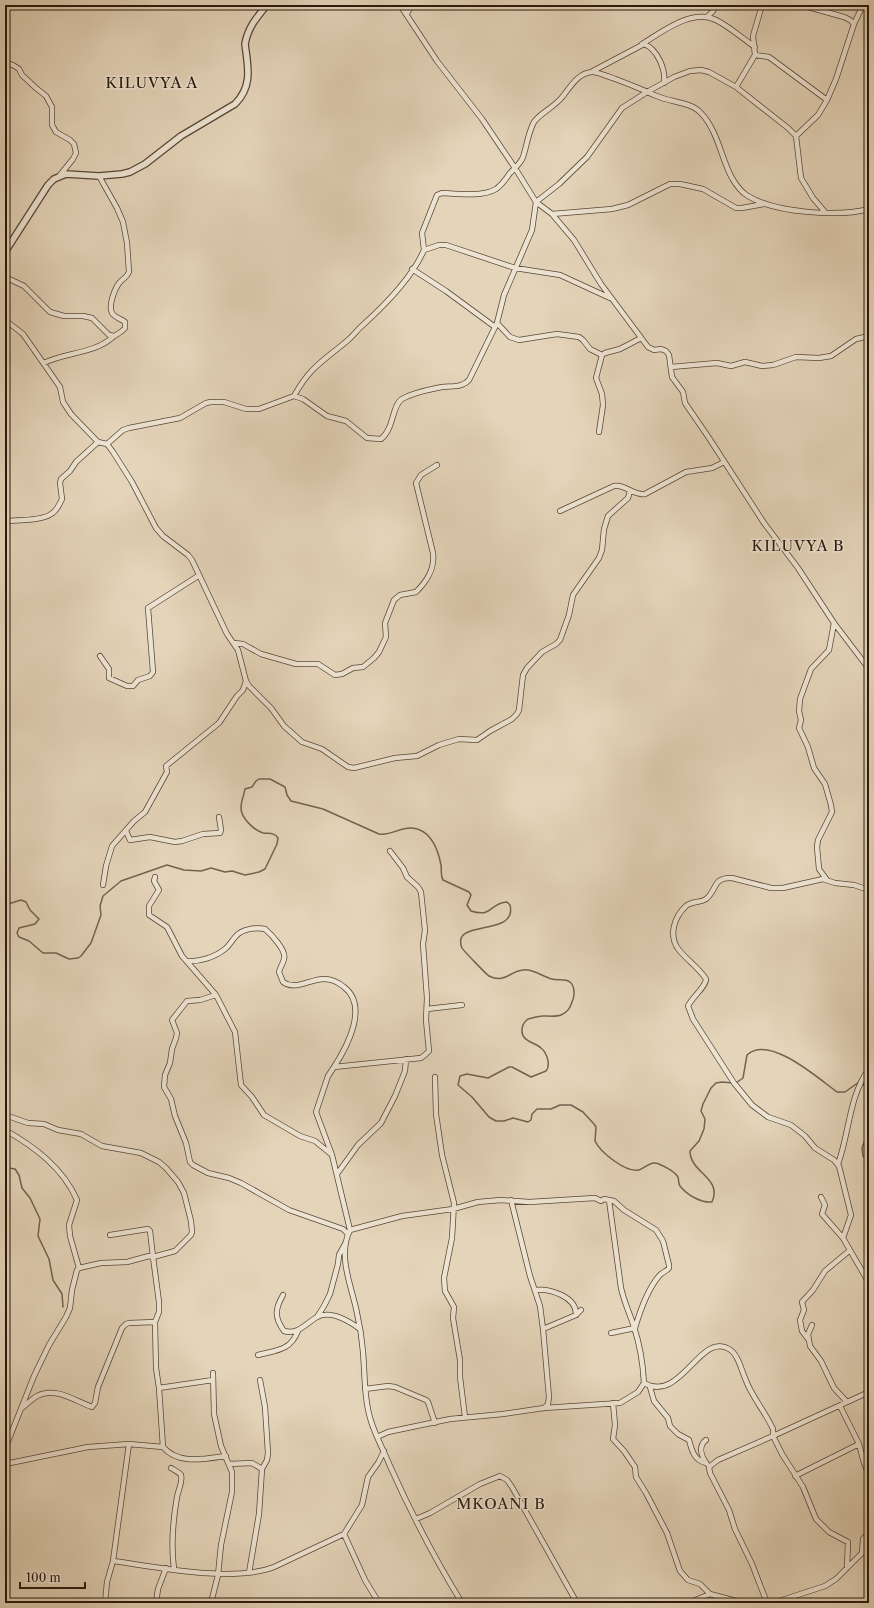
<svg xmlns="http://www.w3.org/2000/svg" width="874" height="1608" viewBox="0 0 874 1608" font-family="'Libre Caslon Text',serif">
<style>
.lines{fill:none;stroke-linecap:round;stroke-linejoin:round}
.stream{stroke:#736250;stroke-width:1.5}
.minor-casing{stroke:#584737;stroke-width:6}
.tertiary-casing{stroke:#584737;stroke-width:8}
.minor{stroke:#ede3d2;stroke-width:4.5}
.tertiary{stroke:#ede3d2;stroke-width:5.5}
.labels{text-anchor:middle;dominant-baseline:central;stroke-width:3;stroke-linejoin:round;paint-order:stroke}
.quarter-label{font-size:15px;letter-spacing:1px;fill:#29180c;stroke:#ede3d2}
</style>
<rect width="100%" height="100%" fill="#e4d4b9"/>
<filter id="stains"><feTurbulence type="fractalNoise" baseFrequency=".005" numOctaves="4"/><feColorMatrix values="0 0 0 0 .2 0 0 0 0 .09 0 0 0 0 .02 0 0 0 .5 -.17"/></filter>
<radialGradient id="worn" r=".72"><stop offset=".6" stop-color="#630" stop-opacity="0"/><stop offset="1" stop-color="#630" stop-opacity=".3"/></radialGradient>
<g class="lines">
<path class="stream" d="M 5,905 L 21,900 L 26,902 L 30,910 L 39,919 L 35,924 L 19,928 L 17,933 L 19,937 L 29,941 L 43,953 L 56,953 L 69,959 L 78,958 L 81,956 L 91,943 L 101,915 L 100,906 L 103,896 L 121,881 L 167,865 L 184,870 L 201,871 L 211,868 L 225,872 L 232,871 L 245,875 L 259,872 L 265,869 L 277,844 L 278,838 C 274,832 269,834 263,833 C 254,830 241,818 241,808 C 241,801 244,795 245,789 L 252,787 L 256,781 L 259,779 L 270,779 L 285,787 L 287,795 L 291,801 L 323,809 L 379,834 C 391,836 400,827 412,828 C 431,830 438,849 441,865 C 442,870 440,875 443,880 L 469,892 L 471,895 L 467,905 L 471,911 C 493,918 489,903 507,902 L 510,905 C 518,938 450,918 462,948 C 463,950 487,975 489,976 C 505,984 510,971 523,970 C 532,968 543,977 552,979 C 557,981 565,978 570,982 C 575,986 575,996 572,1002 C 570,1008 568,1012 561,1015 C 556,1017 549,1016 543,1016 C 538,1016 533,1018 528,1019 C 524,1022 522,1025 522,1030 C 521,1041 534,1042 541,1048 C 547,1053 551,1065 546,1071 L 531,1077 L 512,1067 L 509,1067 L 488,1078 L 467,1074 L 460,1076 L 458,1085 L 472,1097 L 489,1117 L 496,1121 L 504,1121 L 513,1118 L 528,1122 L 531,1120 L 532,1114 L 537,1109 L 551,1109 L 560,1105 L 571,1105 L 583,1112 L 594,1124 L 596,1127 L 595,1141 C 600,1152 626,1173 639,1170 C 646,1168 651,1159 661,1165 C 666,1167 675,1172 678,1177 C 679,1180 678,1183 680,1186 C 687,1195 701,1203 712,1202 C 723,1178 690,1173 690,1151 L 699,1141 L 704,1129 L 705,1119 L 701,1111 L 703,1104 L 711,1088 L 716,1083 L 722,1082 L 733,1083
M 862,1082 L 867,1090 L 869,1103
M 736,1083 L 743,1078 L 747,1055 C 769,1034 819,1079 837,1092 L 845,1092 L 859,1082
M 869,1112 L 867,1135 L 862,1148 L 863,1156 L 866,1159 L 869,1159
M 5,1169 L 9,1168 L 15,1169 L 19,1175 L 22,1188 L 30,1198 L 40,1219 L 38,1236 L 49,1259 L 53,1280 L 62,1294 L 63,1307"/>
<defs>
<path id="minor" d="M 400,5 L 437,61 L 482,119 L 515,168 L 536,202 L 552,214 L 574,240 L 601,284 L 648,347 L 654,350 L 661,349 L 666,351 L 669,355 L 672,377 L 683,392 L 685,403 L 709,438 L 764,523 L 798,568 L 834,623 L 869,669
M 801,5 L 844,17 L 850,20 L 854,24
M 407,14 L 411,5
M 707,17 L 713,11 L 715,5
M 642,44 C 662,32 692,8 716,20 C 730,27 742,38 755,47
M 755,55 L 769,57 L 827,100
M 5,63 L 13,65 L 19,69 L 22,75 L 36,88 L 46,96 L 52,107 L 52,125 L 56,132 L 70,140 L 74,144 L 76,153 L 73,159 L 60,175
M 593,71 L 644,44 C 657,49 666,69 664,83
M 736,87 L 755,55 L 753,36 L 762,5
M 796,136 L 818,115 L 827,100 L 836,79 L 854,24 L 863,5
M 552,214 L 612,209 L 628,205 L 670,184 L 680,184 L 703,189 L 736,208 L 742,208 L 764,204
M 424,250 L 439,245 L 446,245 L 515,268 L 560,275 L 610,298
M 412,269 L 446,291 L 495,327
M 5,277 L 24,286 L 50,312 L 64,316 L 83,316 L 92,318 L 109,335 L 114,336
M 5,320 L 23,334 L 60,387 L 63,402 L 71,414 L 98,442 L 107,444 L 123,430 L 129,428 L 180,418 L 206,403 L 211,402 L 224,402 L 246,409 L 259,409 L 294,396 L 303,399 L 327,416 L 346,421 L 367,438 L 381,439 C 394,429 392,405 402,399 C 412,393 427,390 437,388 C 449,385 461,389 469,380 L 497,323 L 504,295 L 532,230 L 536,202 L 559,184 L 587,157 L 622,108 L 647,92 L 674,77 L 690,71 L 701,70 L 709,72 L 736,87 L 788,128 L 796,136 L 801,178 L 813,198 L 825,212
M 497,323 L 510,337 L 519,340 L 557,334 L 579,337 L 583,340 L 590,349 L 602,355
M 44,363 C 66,352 94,354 113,337 C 117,334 122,332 125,328 L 125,322 C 121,319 114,317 112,313 C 108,305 115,288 120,282 C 124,278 127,277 129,272 L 127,243 L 123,222 L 117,208 L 99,176
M 671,367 L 717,363 L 731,366 L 745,362 L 762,366 L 773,365 L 796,357 L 819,358 L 831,356 L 856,339 L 869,336
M 294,396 C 310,367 323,361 347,341 C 353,336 358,329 364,324 C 386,304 412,278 424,250 L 422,233 L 437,195 L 442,193 C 457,194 483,197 496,189 C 502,185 506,179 510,173 C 515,168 521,163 523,157 C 527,145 528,133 534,122 C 541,112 554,108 563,96 C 571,86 578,73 592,72 C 597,71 636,87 643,90 C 649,93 656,96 662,98 C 674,102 692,103 701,113 C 718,131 721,158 732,178 C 736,185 741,192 748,196 C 775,213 839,217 869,209
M 599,432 L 603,405 L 602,394 L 596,378 L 602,355 L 605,353 L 620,349 L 641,338
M 107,444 L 113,452 L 132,482 L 156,528 L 163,536 L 188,555 L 192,560 L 227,634 L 238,650 L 246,681 L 249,686 L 271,708 L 284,726 L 302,742 L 322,749 L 348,767 L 354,768 L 395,758 L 417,756 L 439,745 L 459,739 L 477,740 L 490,731 L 512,719 L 517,714 L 519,710 L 523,675 L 527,668 L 542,652 L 556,644 L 560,640 L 569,615 L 573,595 L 599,558 L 602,550 L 604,529 L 608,516 L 628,498 L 630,491
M 560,511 L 614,486 C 625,484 634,496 645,494 L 686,472 L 712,468 L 724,462
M 5,521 C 17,520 42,521 51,514 C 57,511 59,505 62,499 L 60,483 L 61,479 L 70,471 L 76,462 L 98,442
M 234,643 L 243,644 L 261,654 L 296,664 L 318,664 L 335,675 L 342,674 L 353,668 L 363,667 L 374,658 L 379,652 L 386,637 L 385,623 L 394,600 L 400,595 L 416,592 C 427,581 435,569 433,553 L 416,483 L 421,475 L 437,465
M 100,656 L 109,669 L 109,678 L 127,686 L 133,686 L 138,680 L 150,676 L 153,672 L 148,608 L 198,576
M 126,831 L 130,840 L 150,837 L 175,842 L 182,841 L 203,834 L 220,833 L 221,830 L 219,817
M 390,851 L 403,868 L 407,877 L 418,887 L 421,892 L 425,930 L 423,944 L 427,998 L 426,1020 L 429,1051 L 426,1054 L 421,1058 L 334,1067 L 328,1076 L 316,1112 L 332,1155 L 350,1230 C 337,1256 352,1287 357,1313 C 360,1326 362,1339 363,1352 C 365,1375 364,1399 371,1421 C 376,1437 384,1451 390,1466 C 411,1513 435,1559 462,1603
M 155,877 L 154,881 L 159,890 L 149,906 L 149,915 L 167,927 L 182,956 L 216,995 L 235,1032 L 241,1085 L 252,1097 L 264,1115 L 300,1136 L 315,1141 L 331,1154
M 827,880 L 819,869 L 817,847 L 818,840 L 832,812 L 831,805 L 825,784 L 814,768 L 808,747 L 799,728 L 801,720 L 799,711 L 800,699 L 811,669 L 829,650 L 834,623
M 103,885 L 106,866 L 112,846 L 134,821 L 145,812 L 167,772 L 166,766 L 219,723 L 237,696 L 243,690 L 246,681
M 869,890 L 854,885 L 835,883 L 823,879 L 783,888 L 771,888 L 732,878 C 712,877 717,891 706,899 C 700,903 691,901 686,906 C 674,917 668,936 679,950 C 687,960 699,968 706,979 C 706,987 692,997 688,1006 L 693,1019 L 734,1083 L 752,1105 L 768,1117 L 791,1125 L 805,1136 L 815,1148 L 834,1160 L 839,1166 L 851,1215 L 843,1238 L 869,1283
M 187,961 C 200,962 215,957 225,949 C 230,945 232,940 236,936 C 242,929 256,927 265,929 C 271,934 287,951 284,959 C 283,964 280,967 279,972 L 283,982 C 296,991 310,979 324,979 C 332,979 338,982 344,987 C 369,1006 347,1047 334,1067
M 216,995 L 200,1000 L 187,1001 L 172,1020 L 177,1033 L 176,1038 L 172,1049 L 170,1063 L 165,1075 L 164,1087 L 171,1099 L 175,1116 L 186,1143 L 190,1162 L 193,1165 L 208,1173 L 229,1178 L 241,1183 L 289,1210 L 343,1229 L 348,1234
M 427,1009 L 462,1005
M 435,1077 L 436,1114 L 442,1155 L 454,1203 L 452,1238 L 444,1278 L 445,1291 L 454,1307 L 453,1318 L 460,1360 L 460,1377 L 465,1417
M 5,1115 L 28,1123 L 44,1124 L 58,1130 L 81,1134 L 102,1146 L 141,1153 L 159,1162 L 166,1168 L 178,1182 L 184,1193 L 191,1221 L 192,1232 L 191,1235 L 175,1251 L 153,1257 L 150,1231 L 148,1229 L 110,1235
M 5,1130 C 35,1147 63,1168 77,1200 L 69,1225 L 70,1236 L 79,1268
M 838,1164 C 849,1135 849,1095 869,1069
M 337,1174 L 358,1145 L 381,1123 L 395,1096 L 405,1071 L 406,1059
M 821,1197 L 825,1205 L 822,1214 L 843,1238
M 511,1200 L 530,1276 L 540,1306 L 543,1329 L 549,1397 L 548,1404 L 544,1408
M 609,1200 L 614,1201 L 624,1210 L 656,1230 L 663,1241 L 669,1265 L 669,1268 C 666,1272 662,1272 659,1276 C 647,1290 640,1311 635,1328 L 611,1333
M 350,1230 L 402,1216 L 453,1209 L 478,1202 L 501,1200 L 529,1202 L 595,1198 L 601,1201 L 604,1199 L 609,1200 L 621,1288 C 624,1302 630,1314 634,1327 C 640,1345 643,1365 644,1383 C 681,1404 700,1331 729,1349 C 738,1354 741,1369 745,1378 C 751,1396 765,1411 773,1429 L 773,1436 L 718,1460 L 709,1467 L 710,1473 L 729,1510 L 735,1529 L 752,1564 L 767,1603
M 535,1290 C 550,1288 577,1297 576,1315
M 283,1295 C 275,1309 274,1317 284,1331 C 298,1335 305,1324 317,1317 C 330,1310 349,1321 360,1329
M 317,1317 L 324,1306 L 330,1294 L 338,1264 L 339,1255 L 346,1242
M 812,1325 L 808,1334 L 810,1346 L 821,1361 L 834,1388 L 847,1402
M 543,1329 L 576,1315 L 581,1310
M 808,1339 L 802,1331 L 800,1320 L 804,1310 L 802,1302 L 813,1290 L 825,1271 L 849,1251
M 258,1355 C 277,1350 290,1351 298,1331
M 260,1380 L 265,1407 L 268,1453 L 267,1460 L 262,1469
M 650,1387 L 654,1401 L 668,1418 L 670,1426 L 678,1434 L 689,1440 C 692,1451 694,1460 706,1463
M 159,1388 L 213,1380
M 365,1389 L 388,1386 L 395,1387 L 426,1400 L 428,1402 L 435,1423
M 613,1403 L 615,1425 L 613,1439 L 624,1451 L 635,1467 L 636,1477 L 646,1493 L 667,1533 L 680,1571 L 688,1580 L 700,1584 L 710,1594
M 840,1406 L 859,1444 L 864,1463 L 869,1475
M 22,1408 C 27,1404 32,1399 37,1396 C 55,1386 75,1401 92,1407 L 95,1403 L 98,1387 L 122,1328 L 126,1324 L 129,1323 L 155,1322
M 377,1437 L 388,1432 L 450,1419 L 503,1414 L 544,1408 L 620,1403 L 638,1392 L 644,1383
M 706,1440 C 698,1446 701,1456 707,1464
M 5,1449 L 34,1376 L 49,1345 L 66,1317 L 70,1308 L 72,1290 L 77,1270 L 79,1268 L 101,1263 L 127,1262 L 149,1256 L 153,1257 L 159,1302 L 159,1312 L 155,1322 L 156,1368 L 159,1388 L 163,1447 C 178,1465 205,1459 226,1456
M 5,1464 L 88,1447 L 129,1444 L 163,1447
M 229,1464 L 252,1463 L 262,1469 L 259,1514 L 249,1573
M 171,1468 C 174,1470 179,1472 181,1475 C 183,1481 178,1491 177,1497 C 173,1520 171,1546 174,1569
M 795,1476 L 859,1444
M 416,1519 L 430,1513 L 480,1484 L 500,1476 L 507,1480 L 512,1487 L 577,1603
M 344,1534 L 365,1580 L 379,1603
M 113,1561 C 157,1567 233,1583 274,1567 L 344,1534 L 362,1505 L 368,1477 L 378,1463 L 384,1451
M 847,1568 L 848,1542 L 829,1532 L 816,1519 L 803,1487 L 782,1454 L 773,1436 L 869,1392
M 5,1601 L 5,1603
M 105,1603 L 107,1582 L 113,1561 L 129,1444
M 156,1603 L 158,1589 L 166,1568
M 211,1603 L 218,1575 L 221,1545 L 232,1492 L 232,1472 L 221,1446 L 214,1414 L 213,1373
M 688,1603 L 710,1594 L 744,1603
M 773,1603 L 825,1586 L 836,1579 L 862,1553 L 863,1539 L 869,1532"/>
<path id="tertiary" d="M 5,252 L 48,185 L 54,179 L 66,174 L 99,176 L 122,174 L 130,172 L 145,164 L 181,136 L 235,104 C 253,86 248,67 245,44 C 248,27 257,17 267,5"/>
</defs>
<use href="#minor" class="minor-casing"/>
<use href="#tertiary" class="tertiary-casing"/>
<use href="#minor" class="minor"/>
<use href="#tertiary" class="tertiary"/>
</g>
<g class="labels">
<g class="quarter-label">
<text x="152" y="82">KILUVYA A</text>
<text x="798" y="545">KILUVYA B</text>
<text x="501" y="1503">MKOANI B</text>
</g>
</g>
<rect width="874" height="1608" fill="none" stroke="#e4d4b9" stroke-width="20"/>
<rect x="6" y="6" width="862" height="1596" fill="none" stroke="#29180c" stroke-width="2"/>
<rect x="10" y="10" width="854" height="1588" fill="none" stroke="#29180c"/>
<path d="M20 1582v6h65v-6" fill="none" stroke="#29180c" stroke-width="2"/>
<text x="26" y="1582" font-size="12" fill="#29180c" stroke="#ede3d2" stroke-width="3" paint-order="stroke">100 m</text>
<rect width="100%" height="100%" filter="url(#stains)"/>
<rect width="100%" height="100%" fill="url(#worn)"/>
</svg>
